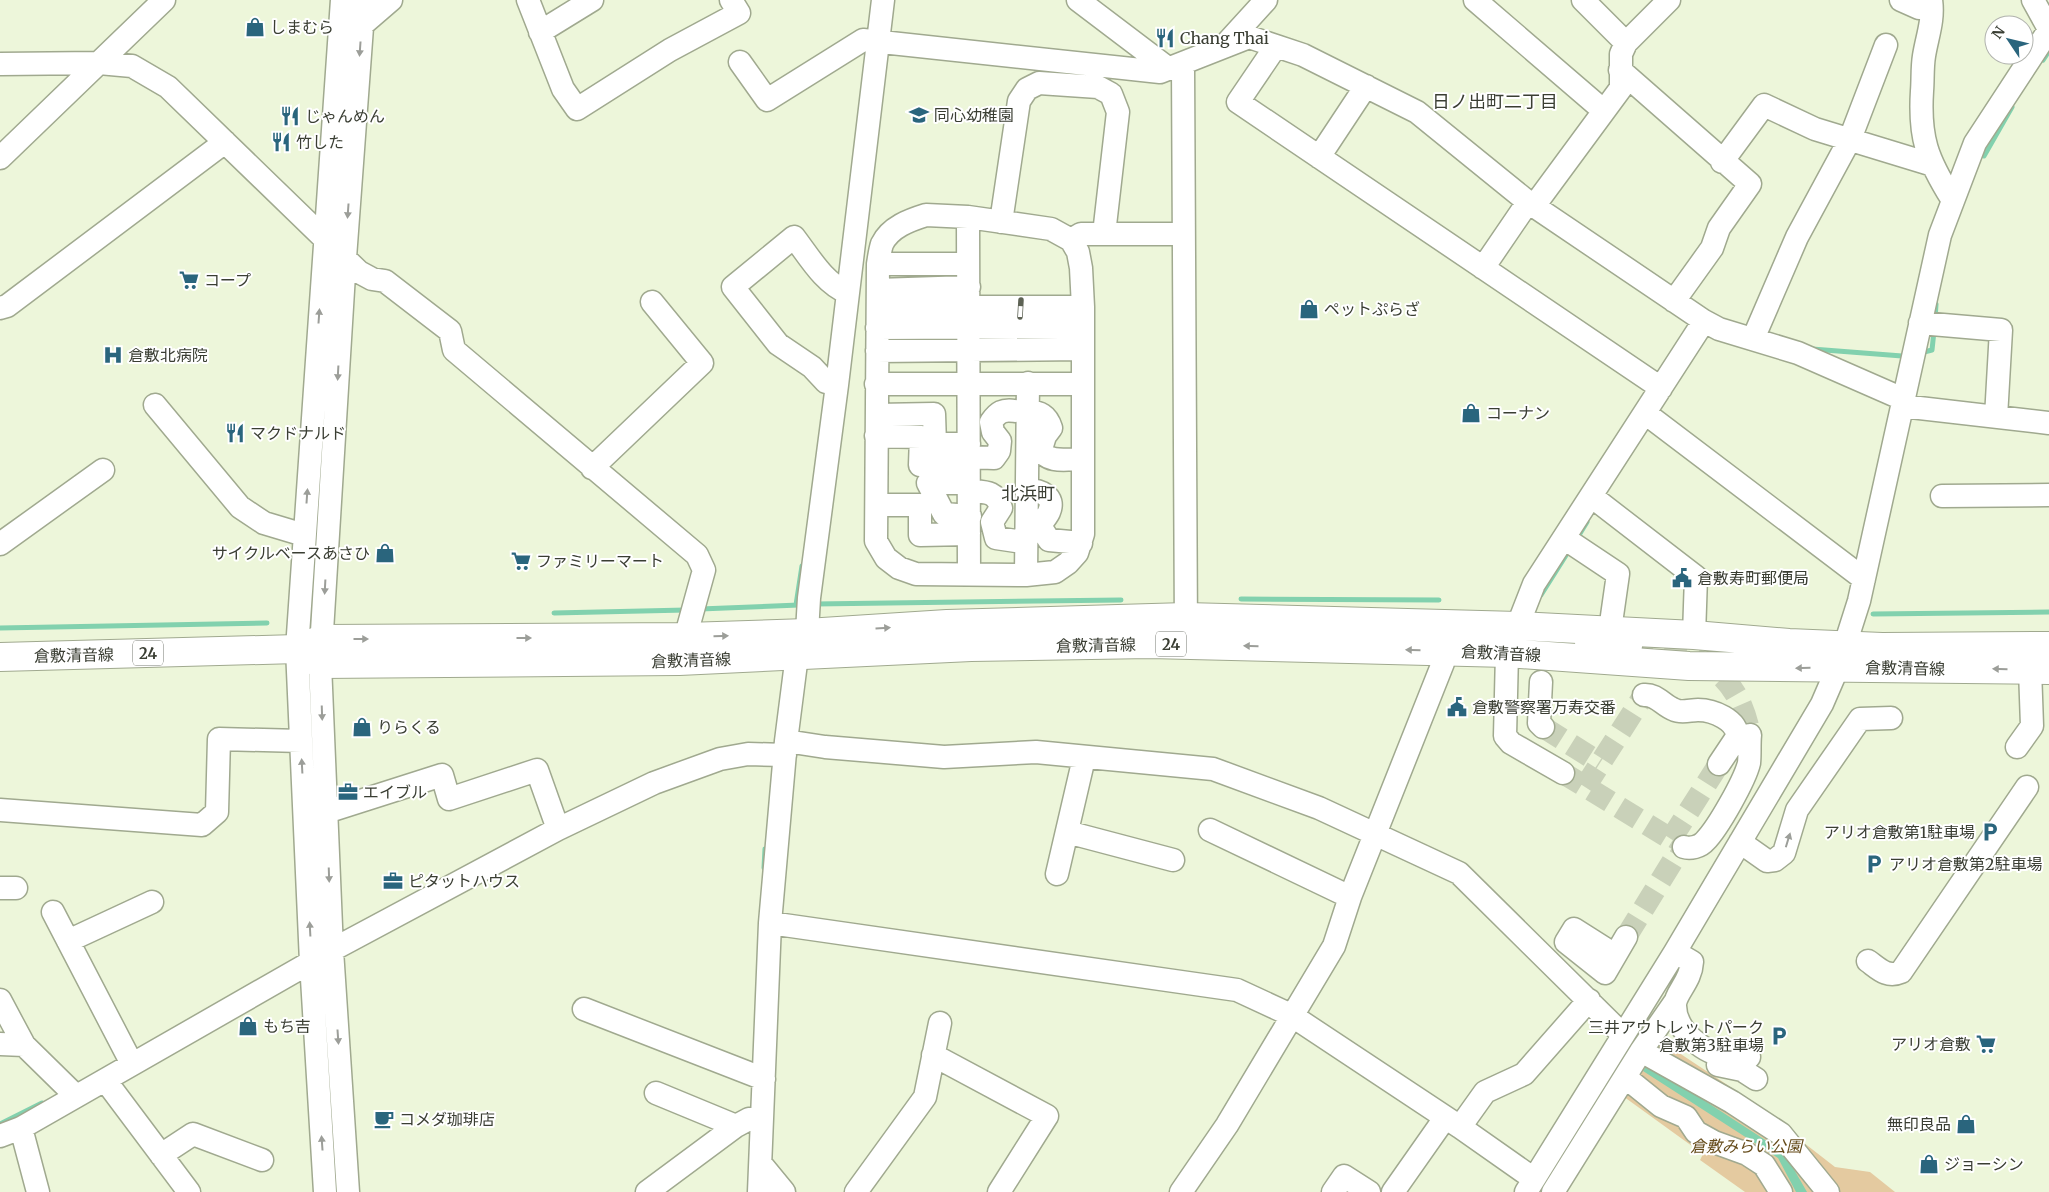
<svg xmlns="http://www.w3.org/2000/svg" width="2049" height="1192" viewBox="0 0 2049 1192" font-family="Merriweather,'Noto Sans JP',serif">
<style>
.green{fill:#e4caa0}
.water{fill:#82d1ae}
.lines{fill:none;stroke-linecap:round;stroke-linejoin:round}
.stream{stroke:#82d1ae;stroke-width:5}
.minor-tunnel{stroke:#c9d1b9;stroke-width:22;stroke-dasharray:22 11;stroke-linecap:butt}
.minor-casing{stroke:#a0a98f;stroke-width:25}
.major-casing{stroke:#a0a98f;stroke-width:30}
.minor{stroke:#fff;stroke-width:22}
.major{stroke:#fff;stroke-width:28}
.rail-casing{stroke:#5d6254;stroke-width:5.5}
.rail{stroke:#fff;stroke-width:4;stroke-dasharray:11;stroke-linecap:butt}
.oneway{fill:#9c9e99}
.labels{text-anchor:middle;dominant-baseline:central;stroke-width:4;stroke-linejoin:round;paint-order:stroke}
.shield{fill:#fff;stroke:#757870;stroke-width:1}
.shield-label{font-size:15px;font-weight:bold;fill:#3a3e33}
.poi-label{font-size:16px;fill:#3a3e33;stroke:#fff;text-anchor:start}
.street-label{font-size:16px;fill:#3a3e33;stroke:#fff}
.park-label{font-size:16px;font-style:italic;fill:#654b1a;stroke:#fff}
.neighbourhood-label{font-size:18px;fill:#3a3e33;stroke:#fff}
</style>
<rect width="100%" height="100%" fill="#edf6da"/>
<path class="green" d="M 1646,1031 L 1741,1094 L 1835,1167 L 1870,1172 L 1895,1192 L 1745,1192 L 1700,1160 L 1703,1154 L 1609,1086 Z"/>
<path class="water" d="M 1648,1064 L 1784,1152 L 1807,1192 L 1796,1192 L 1778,1158 L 1643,1071 Z"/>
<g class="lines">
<path class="stream" d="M 2043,60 L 2049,51
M 1984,156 L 2012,107
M 1935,320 L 1936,304
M 1812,349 L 1902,356
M 1924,352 L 1932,350 L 1934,331
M 1576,540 L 1587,522
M 1541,595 L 1570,549
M 1241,599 L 1439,600
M 815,604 L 1121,600
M 796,605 L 802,566
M 700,609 L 799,605
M 554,613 L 686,610
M 1873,614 L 2049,612
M 0,628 L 267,623
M 764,868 L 765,849
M 0,1124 L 42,1103"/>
<path class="minor-tunnel" d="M 1631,646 C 1694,651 1737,666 1750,735
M 1543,727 L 1600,763
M 1563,773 L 1684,847
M 1585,787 L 1644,695
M 1671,839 L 1719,764
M 1626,937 L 1682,846"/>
<defs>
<path id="minor" d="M 528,0 L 563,89 L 577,109 L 670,50 L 739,13 L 731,0
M 1078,0 L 1169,69
M 1475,0 L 1604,111
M 1583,0 L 1626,43
M 1901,0 L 1919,8
M 1931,0 C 1934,20 1927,37 1924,56 C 1922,68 1923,80 1922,91 C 1919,138 1927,159 1952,199
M 2033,0 L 2049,29
M 362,25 L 391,0
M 540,32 L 592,0
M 1226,44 L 1266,0
M 1276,46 L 1238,102 L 1661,388
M 740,62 L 767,100 L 863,40 L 1160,72 L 1249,37 L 1303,55 L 1417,112 L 1528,202 L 1704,321 L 1719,329 L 1798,353 L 1903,399
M 0,64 L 99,63 L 132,66 L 168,87 L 359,272 L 372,279 L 385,281 L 450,331 L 454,350 L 697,555 L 704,570 L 681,653
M 1183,65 L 1186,634
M 1620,70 L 1750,184 L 1719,228 L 1712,248 L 1674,301
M 1319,157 L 1366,86
M 0,158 L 164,0
M 1722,162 L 1764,105 L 1815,129 L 1933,165
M 1534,206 L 1621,88 L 1621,54 L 1626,43 L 1669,0
M 926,215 L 968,217 L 1051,229 L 1071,240 L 1078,252 L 1081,268 L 1083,307 L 1083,534 L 1077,553 L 1068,563 L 1055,572 L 1026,575 L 916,574 L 899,568 L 886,558 L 876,541 L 878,264 C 879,258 880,250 882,244 C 890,227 910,220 926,215 Z
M 968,217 L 969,574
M 1001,222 L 1019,101 L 1027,89 L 1039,83 L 1098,87 L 1111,94 L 1118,112 L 1104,234
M 1071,240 L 1081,234 L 1183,234
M 878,264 L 968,264
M 1483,268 L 1528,202
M 878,290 L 969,287
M 878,307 L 1083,307
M 0,308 L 7,306 L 225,142
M 1920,323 L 2001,330 L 1996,417
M 877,328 L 1083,327
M 1753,339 L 1797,237 L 1850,139 L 1886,45
M 877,351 L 1082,349
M 876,384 L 1083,384
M 837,385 L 826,382 L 812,367 L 778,344 L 733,287 L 794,237 C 810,258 824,283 848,293
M 155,405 L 240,507 L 264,523 L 304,535
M 1902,406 L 2049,423
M 1027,411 C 1040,412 1047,415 1051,428 L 1045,436 L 1041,449 C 1047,464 1068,459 1082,459
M 1645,413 L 1864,579
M 877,415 L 934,414 L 935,444 L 969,444
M 876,436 L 921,437 L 920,465 L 969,464
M 969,457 L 994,458 L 999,451 L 1000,441 L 993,432 L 991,422 C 998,412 1003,409 1015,411
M 592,468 L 702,363 L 652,302
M 969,483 L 928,483 L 944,514 L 970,516
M 1027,490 C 1040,490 1056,496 1049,512 C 1047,517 1042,521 1040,526 L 1049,540 L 1081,543
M 970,491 C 986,492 996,491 1001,508 L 992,522 L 996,538 L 1016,541
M 1591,496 L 1696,577 L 1694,635
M 1942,496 L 2049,495
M 877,505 L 920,505 L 920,535 L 969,534
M 1564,538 L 1618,574 L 1610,630
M 0,544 L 103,470
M 1026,575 L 1028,383
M 1586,643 L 1631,646
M 806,649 L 809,598 L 837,385 L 883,0
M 1541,682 L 1539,723 L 1543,727
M 1644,695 C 1657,694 1663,706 1675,710 C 1681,713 1691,710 1698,710 C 1713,710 1738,720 1737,737 L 1719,764
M 786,741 L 825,747 L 944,757 L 1036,752 L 1213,769 L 1319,808 L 1459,873 L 1623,1035
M 2017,747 L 2032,726 L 2030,669
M 1563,773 L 1511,743 L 1505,736 L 1507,653 L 1534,584 L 1704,321
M 0,810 L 202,825 L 217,812 L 219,739 L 301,741
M 326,812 L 442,775 L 449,799 L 537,770 L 558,829
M 1210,830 L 1350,897
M 1067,832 L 1173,860
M 1740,842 L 1767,861 L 1775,860 L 1784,853 L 1797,810 L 1860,719 L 1891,718
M 1684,847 C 1690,849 1700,847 1705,841 C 1718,828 1745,780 1749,763 C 1750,754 1749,744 1750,735
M 1057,874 L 1084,758
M 0,888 L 16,888
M 53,912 L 132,1064
M 770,923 L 1237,990 L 1291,1015 L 1460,1127 L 1534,1179
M 68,941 L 152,902
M 1675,952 L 1692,962 C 1691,981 1676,992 1675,1004 C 1674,1031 1705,1054 1729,1057 C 1735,1058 1742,1057 1749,1057
M 1615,955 L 1574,929 L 1566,942 L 1605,973 L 1626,937
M 1868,961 C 1879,969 1887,978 1901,972 L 2027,787
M 0,1000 L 24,1045 L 76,1096
M 584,1009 L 764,1079
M 0,1044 L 24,1045
M 1641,1051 L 1732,1102 L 1781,1134 L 1828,1192
M 933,1055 L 1047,1116 L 999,1192
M 1718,1065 L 1742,1070 L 1756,1079
M 1625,1077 L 1661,1106 L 1686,1117 L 1696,1132 L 1714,1142 L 1747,1154 L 1764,1165 L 1781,1192
M 105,1080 L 189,1192
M 656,1093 L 736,1126
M 1460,1127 L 1485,1092 L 1524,1074 L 1589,1000
M 21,1128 L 38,1192
M 0,1136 L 21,1128 L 332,950 L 558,829 L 654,783 L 720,759 L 748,754 L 785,755
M 161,1155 L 193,1134 L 262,1160
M 761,1164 L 784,1192
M 325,1192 L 311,962 L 297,649 L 342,0
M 348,1192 L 332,950 L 320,664 L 345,258 L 364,0
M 647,1192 L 736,1126 L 749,1119 L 762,1118
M 759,1192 L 770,923 L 786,741 L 797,655
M 856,1192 L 925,1097 L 940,1023
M 1181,1192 L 1227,1125 L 1334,946 L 1350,897 L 1443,663 L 1440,651
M 1333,1192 L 1344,1176 L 1369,1192
M 1393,1192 L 1445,1118
M 1526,1192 L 1675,952 L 1822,704 L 1838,667 L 1859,601 L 1940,235 L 1975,143 L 2049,30
M 1553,1192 L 1641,1051 L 1675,1002"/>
<path id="major" d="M 297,649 L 320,664 L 679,661 L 971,647 L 1150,644 L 1507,653 L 1689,666 L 2049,670
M 0,657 L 297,649 L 322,639 L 686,637 L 807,633 L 947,624 L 1186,617 L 1518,626 L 1694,635 L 1789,643 L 1882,647 L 2049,646"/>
</defs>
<use href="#minor" class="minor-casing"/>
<use href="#major" class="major-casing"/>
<use href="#minor" class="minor"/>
<use href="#major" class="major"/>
<defs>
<path id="rail" d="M 1020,317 L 1021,300"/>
</defs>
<use href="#rail" class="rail-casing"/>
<use href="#rail" class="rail"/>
</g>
<defs><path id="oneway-solid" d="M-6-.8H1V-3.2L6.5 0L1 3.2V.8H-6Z" transform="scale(1.25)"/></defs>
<g class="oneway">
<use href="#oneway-solid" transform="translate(360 49) rotate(94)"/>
<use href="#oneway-solid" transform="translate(348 211) rotate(94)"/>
<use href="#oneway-solid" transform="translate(319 316) rotate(-86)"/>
<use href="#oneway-solid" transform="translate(338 373) rotate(93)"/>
<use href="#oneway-solid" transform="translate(307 496) rotate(-86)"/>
<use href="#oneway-solid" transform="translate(325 587) rotate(93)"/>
<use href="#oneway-solid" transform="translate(883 628) rotate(-4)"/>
<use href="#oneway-solid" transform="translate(721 636) rotate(-2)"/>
<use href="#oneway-solid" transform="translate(524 638)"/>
<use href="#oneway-solid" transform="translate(361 639)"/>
<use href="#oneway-solid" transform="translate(1251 646) rotate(-179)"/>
<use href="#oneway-solid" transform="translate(1413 650) rotate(-179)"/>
<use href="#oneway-solid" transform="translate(1803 668) rotate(179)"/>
<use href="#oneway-solid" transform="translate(2000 669) rotate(-179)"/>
<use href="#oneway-solid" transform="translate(322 713) rotate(88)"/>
<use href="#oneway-solid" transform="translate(302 766) rotate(-93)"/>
<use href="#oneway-solid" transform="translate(1788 840) rotate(-73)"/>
<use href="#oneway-solid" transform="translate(329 875) rotate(88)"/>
<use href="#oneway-solid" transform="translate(310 929) rotate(-93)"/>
<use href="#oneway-solid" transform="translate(338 1037) rotate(86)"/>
<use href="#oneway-solid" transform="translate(322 1143) rotate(-94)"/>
</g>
<defs>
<symbol id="shop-bare" viewBox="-9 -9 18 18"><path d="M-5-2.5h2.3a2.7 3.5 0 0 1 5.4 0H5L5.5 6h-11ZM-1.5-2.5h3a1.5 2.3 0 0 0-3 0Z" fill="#2a657d" stroke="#fff" stroke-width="2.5" paint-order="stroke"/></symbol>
<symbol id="restaurant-bare" viewBox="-9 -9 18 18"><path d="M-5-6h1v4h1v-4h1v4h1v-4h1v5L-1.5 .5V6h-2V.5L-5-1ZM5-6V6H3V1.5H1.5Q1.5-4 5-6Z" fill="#2a657d" stroke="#fff" stroke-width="2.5" paint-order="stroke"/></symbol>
<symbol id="school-bare" viewBox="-9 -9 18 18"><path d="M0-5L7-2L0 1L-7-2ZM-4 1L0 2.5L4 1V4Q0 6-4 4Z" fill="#2a657d" stroke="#fff" stroke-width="2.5" paint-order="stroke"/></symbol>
<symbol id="supermarket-bare" viewBox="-9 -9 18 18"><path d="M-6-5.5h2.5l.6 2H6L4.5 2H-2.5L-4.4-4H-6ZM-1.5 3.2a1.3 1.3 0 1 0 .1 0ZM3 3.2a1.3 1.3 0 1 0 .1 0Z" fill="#2a657d" stroke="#fff" stroke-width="2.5" paint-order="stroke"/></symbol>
<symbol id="hospital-bare" viewBox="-9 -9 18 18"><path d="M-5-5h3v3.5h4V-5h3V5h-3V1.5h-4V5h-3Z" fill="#2a657d" stroke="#fff" stroke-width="2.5" paint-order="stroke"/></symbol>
<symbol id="civic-bare" viewBox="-9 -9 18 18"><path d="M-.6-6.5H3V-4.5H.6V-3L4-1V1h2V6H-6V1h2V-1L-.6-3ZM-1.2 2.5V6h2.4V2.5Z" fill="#2a657d" stroke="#fff" stroke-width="2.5" paint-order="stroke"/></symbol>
<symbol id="office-bare" viewBox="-9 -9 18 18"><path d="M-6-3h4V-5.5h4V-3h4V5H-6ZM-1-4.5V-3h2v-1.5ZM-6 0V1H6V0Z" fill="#2a657d" stroke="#fff" stroke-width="2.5" paint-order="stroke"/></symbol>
<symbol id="parking-bare" viewBox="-9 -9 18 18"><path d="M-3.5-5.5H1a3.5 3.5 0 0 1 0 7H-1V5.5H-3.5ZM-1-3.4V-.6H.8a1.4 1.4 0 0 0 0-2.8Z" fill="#2a657d" stroke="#fff" stroke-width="2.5" paint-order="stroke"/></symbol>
<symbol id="cafe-bare" viewBox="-9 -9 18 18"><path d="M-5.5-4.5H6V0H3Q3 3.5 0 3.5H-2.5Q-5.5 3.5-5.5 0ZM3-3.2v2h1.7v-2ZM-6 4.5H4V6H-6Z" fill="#2a657d" stroke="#fff" stroke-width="2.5" paint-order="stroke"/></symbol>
</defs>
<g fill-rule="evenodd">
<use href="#shop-bare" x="241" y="13" width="28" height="28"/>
<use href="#restaurant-bare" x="1151" y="24" width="28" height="28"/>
<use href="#school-bare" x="905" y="101" width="28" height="28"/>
<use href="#restaurant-bare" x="276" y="102" width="28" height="28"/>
<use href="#restaurant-bare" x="267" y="128" width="28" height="28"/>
<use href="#supermarket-bare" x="175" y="266" width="28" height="28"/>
<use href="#shop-bare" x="1295" y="295" width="28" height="28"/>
<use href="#hospital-bare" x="99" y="341" width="28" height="28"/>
<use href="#shop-bare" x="1457" y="399" width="28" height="28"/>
<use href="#restaurant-bare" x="221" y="419" width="28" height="28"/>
<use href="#shop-bare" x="371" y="539" width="28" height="28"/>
<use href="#supermarket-bare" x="507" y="547" width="28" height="28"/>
<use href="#civic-bare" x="1668" y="564" width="28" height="28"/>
<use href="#civic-bare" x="1443" y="693" width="28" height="28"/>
<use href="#shop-bare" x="348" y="713" width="28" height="28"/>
<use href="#office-bare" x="334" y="778" width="28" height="28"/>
<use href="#parking-bare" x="1976" y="818" width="28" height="28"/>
<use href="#parking-bare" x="1860" y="850" width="28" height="28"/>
<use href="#office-bare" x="379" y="867" width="28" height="28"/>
<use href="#shop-bare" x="234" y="1012" width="28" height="28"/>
<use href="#parking-bare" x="1765" y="1022" width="28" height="28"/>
<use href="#supermarket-bare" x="1972" y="1030" width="28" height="28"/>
<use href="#cafe-bare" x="370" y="1105" width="28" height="28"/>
<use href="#shop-bare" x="1952" y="1110" width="28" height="28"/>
<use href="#shop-bare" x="1915" y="1150" width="28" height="28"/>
</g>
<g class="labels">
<g class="shield">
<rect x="1156" y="631.5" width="30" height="25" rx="4"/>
<rect x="133" y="640.5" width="30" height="25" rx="4"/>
</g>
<g class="shield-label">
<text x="1171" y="644">24</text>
<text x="148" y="653">24</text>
</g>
<g class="poi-label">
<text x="270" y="27">しまむら</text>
<text x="1180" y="38">Chang Thai</text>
<text x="934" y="115">同心幼稚園</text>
<text x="305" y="116">じゃんめん</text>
<text x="296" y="142">竹した</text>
<text x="204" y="280">コープ</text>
<text x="1324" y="309">ペットぷらざ</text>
<text x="128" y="355">倉敷北病院</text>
<text x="1486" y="413">コーナン</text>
<text x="250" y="433">マクドナルド</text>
<text x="370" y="553" text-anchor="end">サイクルベースあさひ</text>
<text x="536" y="561">ファミリーマート</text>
<text x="1697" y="578">倉敷寿町郵便局</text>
<text x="1472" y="707">倉敷警察署万寿交番</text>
<text x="377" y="727">りらくる</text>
<text x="363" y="792">エイブル</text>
<text x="1975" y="832" text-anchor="end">アリオ倉敷第1駐車場</text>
<text x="1889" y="864">アリオ倉敷第2駐車場</text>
<text x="408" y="881">ピタットハウス</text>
<text x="263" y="1026">もち吉</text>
<text x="1764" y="1027" text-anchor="end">三井アウトレットパーク<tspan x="1764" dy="18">倉敷第3駐車場</tspan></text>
<text x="1971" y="1044" text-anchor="end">アリオ倉敷</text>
<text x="399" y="1119">コメダ珈琲店</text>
<text x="1951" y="1124" text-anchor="end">無印良品</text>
<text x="1944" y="1164">ジョーシン</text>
</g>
<g class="street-label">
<text transform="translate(1096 645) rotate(-1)">倉敷清音線</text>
<text transform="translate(1501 653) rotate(3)">倉敷清音線</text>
<text transform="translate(74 655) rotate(-1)">倉敷清音線</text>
<text transform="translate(691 660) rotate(-2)">倉敷清音線</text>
<text transform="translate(1905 668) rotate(1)">倉敷清音線</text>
</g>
<g class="park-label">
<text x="1746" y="1146">倉敷みらい公園</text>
</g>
<g class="neighbourhood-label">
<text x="1495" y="101">日ノ出町二丁目</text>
<text x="1028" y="493">北浜町</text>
</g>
</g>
<g transform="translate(2009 40) rotate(305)"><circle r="24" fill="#ffffff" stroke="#b0b2ad"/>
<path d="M0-4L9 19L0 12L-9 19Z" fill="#2a657d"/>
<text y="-8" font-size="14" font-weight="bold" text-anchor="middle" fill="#3a3e33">N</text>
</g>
</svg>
